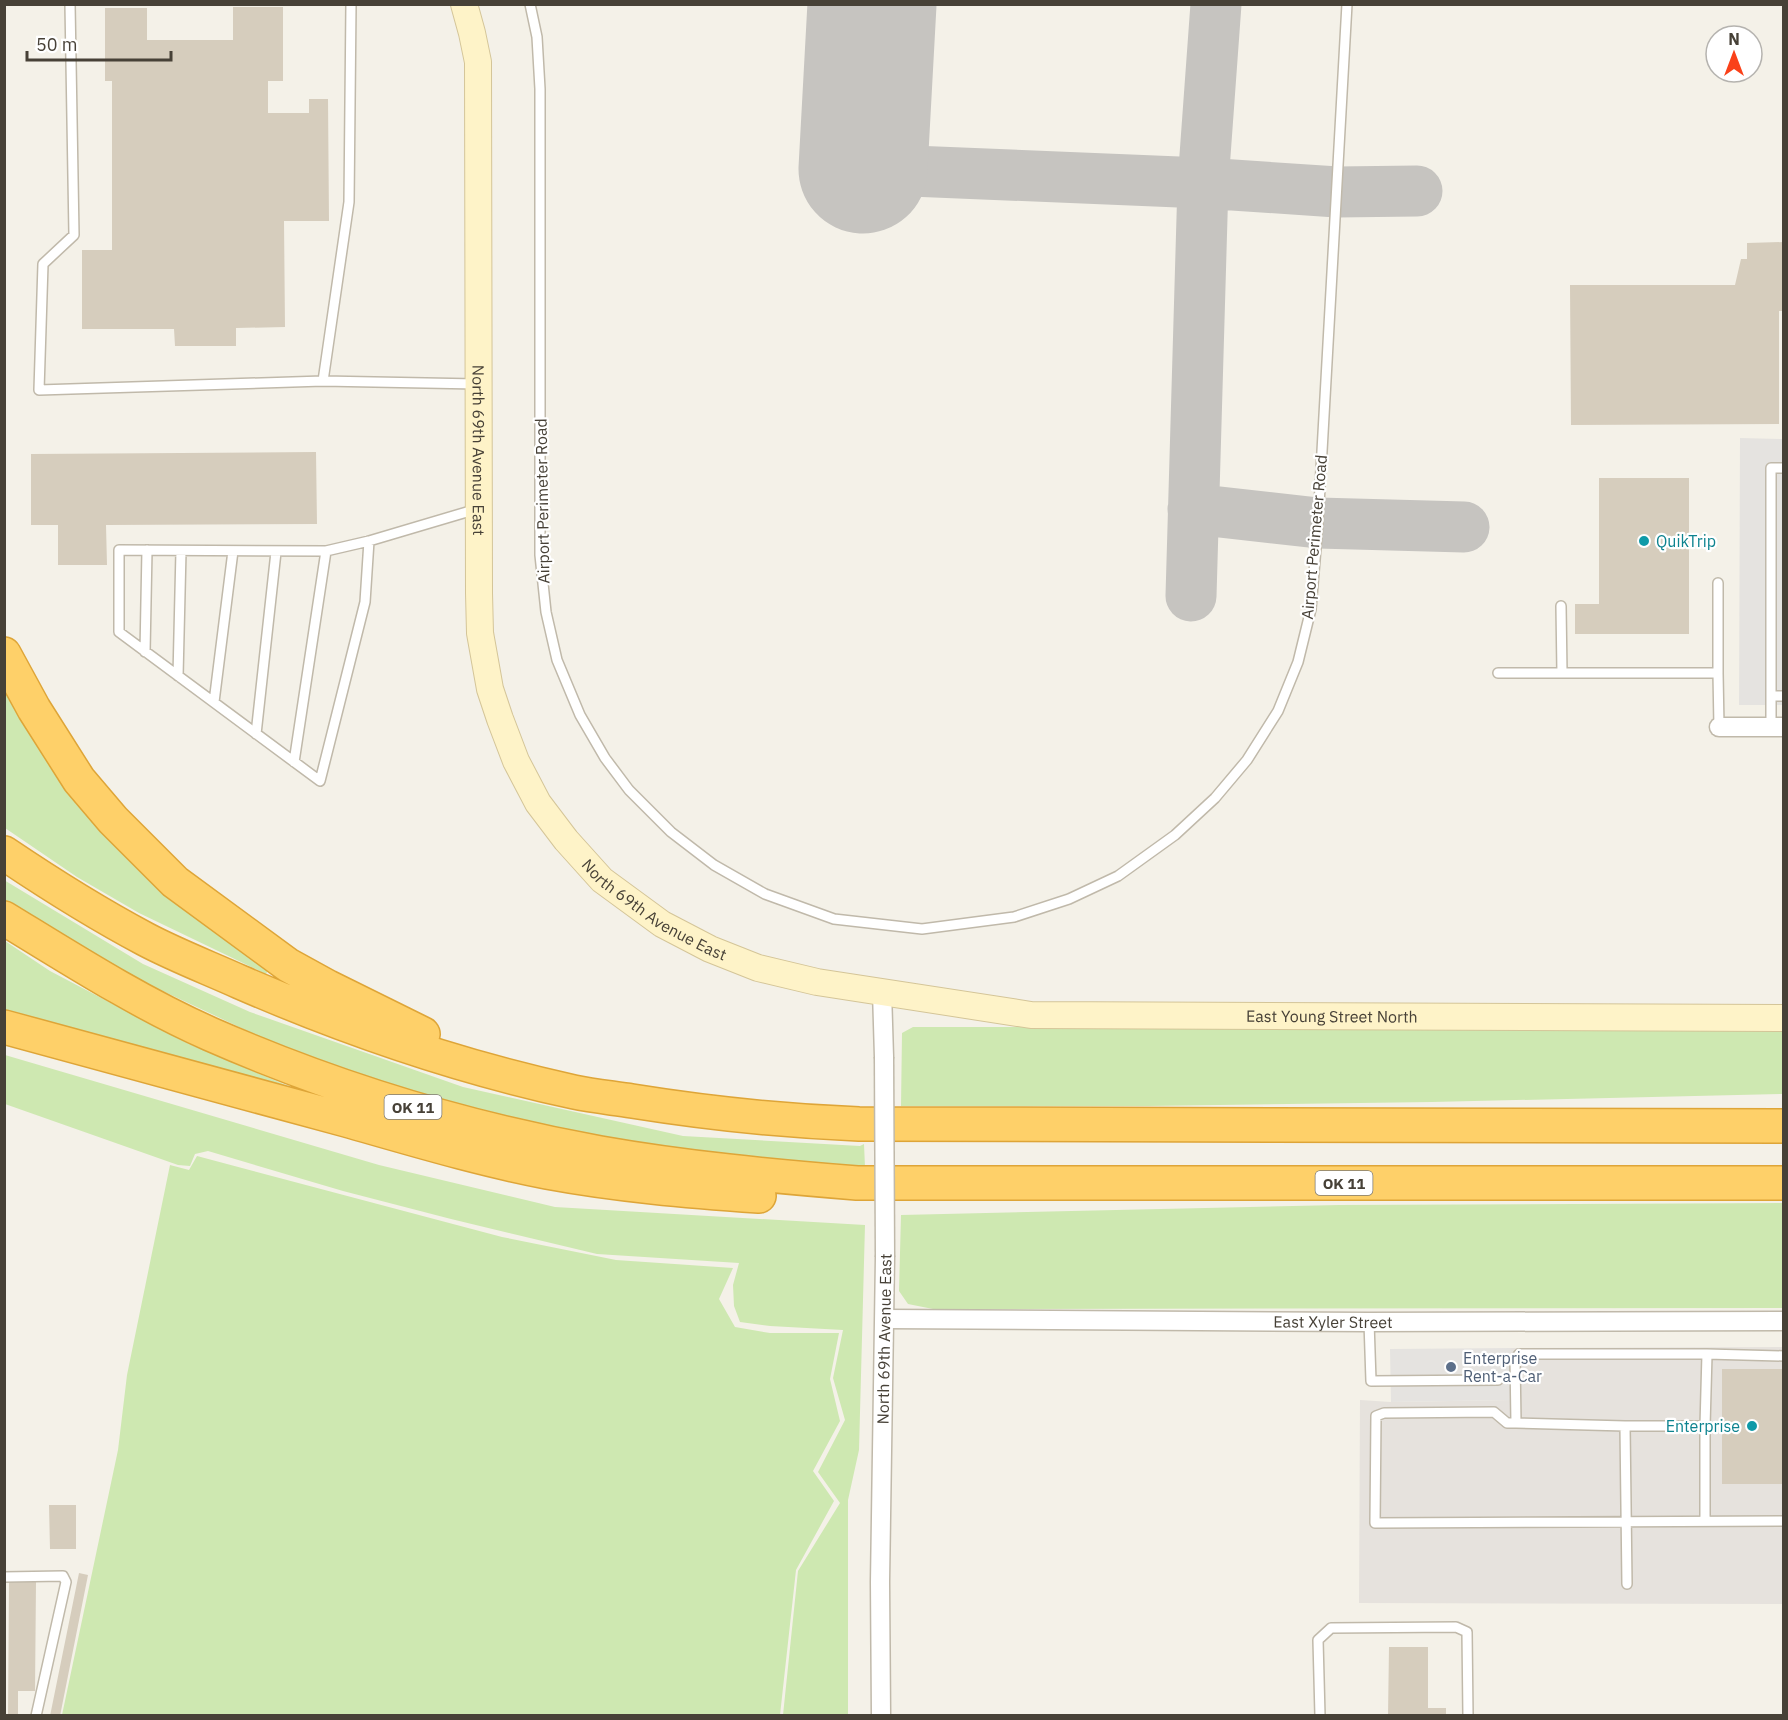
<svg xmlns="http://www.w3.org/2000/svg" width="1788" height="1720" viewBox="0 0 1788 1720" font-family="'IBM Plex Sans',sans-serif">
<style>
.industrial{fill:#e6e2dd}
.green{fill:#cee8b1}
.parking{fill:#e5e3e0}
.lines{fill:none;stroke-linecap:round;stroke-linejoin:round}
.taxiway{stroke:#c6c4c0;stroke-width:51}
.runway{stroke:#c6c4c0;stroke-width:129}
.building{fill:#d6cdbd}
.lane-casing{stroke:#c0b9aa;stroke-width:12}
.street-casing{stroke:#c0b9aa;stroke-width:21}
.secondary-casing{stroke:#d4c598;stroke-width:28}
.highway-casing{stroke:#dea538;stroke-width:36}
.lane{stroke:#fff;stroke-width:9}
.street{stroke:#fff;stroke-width:18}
.secondary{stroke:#fef3c8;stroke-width:26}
.highway{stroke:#fed069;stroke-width:33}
.street-bridge-casing{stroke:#c0b9aa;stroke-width:21;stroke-linecap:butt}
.street-bridge{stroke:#fff;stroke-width:18}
.culture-dot{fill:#0f9aa8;stroke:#fff;stroke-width:2}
.service-dot{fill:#5c6f8a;stroke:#fff;stroke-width:2}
.labels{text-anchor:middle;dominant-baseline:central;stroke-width:4.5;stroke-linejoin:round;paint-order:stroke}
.shield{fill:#fff;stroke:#7e7a73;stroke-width:1.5}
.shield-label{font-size:15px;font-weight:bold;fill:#474137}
.street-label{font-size:16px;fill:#474137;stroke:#fff}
.culture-label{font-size:16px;fill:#0d838f;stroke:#fff;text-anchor:start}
.service-label{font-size:16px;fill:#4e5e75;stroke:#fff;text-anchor:start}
</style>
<rect width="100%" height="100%" fill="#f4f1e8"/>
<path class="industrial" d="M 1783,1347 L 1783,1604 L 1359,1603 L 1360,1400 L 1391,1402 L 1511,1400 L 1511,1348 Z"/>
<path class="green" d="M 4,678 L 36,734 L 271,964 L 266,974 L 139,913 L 77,877 L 5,828 Z
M 4,880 L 143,964 L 250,1012 L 463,1087 L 683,1136 L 860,1146 L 864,1144 L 865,1167 L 744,1158 L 642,1146 L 489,1116 L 374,1081 L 269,1041 L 118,970 L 5,902 Z
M 5,941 L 50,971 L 189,1044 L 312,1096 L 5,1019 Z
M 1783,1026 L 1783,1094 L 1432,1102 L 1148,1106 L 901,1106 L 902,1033 L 913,1027 Z
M 5,1055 L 379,1165 L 555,1207 L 865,1225 L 859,1450 L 848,1500 L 848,1715 L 783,1715 L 798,1571 L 840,1503 L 818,1472 L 845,1420 L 833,1378 L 843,1330 L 770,1326 L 740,1322 L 734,1306 L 733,1285 L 739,1263 L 597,1254 L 451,1219 L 343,1191 L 208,1151 L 195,1154 L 190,1166 L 178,1165 L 5,1104 Z
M 197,1156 L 502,1237 L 616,1260 L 733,1268 L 719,1299 L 735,1327 L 770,1333 L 839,1333 L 830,1379 L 840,1421 L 813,1471 L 834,1501 L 796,1570 L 780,1715 L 62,1715 L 118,1450 L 127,1375 L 170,1165 L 189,1170 Z
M 1783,1203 L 1783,1308 L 933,1309 L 908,1304 L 899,1291 L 901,1215 L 1339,1205 Z"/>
<path class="parking" d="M 1740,438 L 1783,439 L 1783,705 L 1739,705 Z
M 1511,1348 L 1511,1400 L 1391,1402 L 1390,1349 Z"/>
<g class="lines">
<path class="taxiway" d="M 863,169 L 1203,183 L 1337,192 L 1417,191
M 1193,509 L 1318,523 L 1464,527
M 1191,596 L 1203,183 L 1216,4"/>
<path class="runway" d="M 863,169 L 872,4"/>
</g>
<path class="building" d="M 233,7 L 283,7 L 283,81 L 268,81 L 268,113 L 309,113 L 309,99 L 328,99 L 329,221 L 284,221 L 285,327 L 236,328 L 236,346 L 175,346 L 174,329 L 82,329 L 82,250 L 112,250 L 112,81 L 105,81 L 105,8 L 147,8 L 147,40 L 233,40 Z
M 1784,242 L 1784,311 L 1779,311 L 1779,424 L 1571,425 L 1570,285 L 1735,285 L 1741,259 L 1747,259 L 1747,243 Z
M 316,452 L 317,524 L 106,525 L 107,565 L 58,565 L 58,525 L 31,525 L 31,454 Z
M 1599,478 L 1689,478 L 1689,634 L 1575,634 L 1575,604 L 1599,604 Z
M 1722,1369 L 1782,1369 L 1782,1484 L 1722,1484 Z
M 49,1505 L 76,1505 L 76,1549 L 50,1549 Z
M 79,1573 L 88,1575 L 60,1716 L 50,1716 Z
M 9,1582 L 36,1582 L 35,1691 L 18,1691 L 18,1716 L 8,1716 Z
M 1389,1647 L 1428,1647 L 1428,1708 L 1446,1708 L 1446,1716 L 1388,1716 Z"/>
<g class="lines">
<defs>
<path id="lane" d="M 70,4 L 74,235 L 43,264 L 39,390 L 323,381 L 349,202 L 351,4
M 530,4 L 537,37 L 540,89 L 540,555 L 546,612 L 557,660 L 580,715 L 605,758 L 629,790 L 671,832 L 714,865 L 765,894 L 834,919 L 922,929 L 1014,917 L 1069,899 L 1118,876 L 1175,835 L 1215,798 L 1247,760 L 1278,711 L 1298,662 L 1311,609 L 1318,523 L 1347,4
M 323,381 L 477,384
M 369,541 L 365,602 L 320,781 L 119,632 L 119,550 L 326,551 L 369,541 L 477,509
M 1561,606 L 1562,673
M 145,652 L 147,550
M 1498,673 L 1718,673 L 1718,583
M 1718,673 L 1719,727
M 178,676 L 181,551
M 1771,696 L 1784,696
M 214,702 L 233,551
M 1771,727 L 1771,468 L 1784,468
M 256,734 L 276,552
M 294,762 L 326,551
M 1369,1322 L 1371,1381 L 1498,1380
M 1707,1354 L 1784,1356
M 1516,1423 L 1515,1359 L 1519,1354 L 1707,1354 L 1705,1426 L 1625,1426 L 1516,1423 L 1507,1423 L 1494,1412 L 1384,1413 L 1376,1416 L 1375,1523 L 1784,1521
M 1625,1426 L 1627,1584
M 1705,1426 L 1705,1521
M 4,1577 L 63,1576 L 66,1582 L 36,1716
M 1320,1716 L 1318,1640 L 1331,1628 L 1456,1627 L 1467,1632 L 1468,1716"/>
<g id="street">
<path d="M 1719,727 L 1784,727"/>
<path d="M 882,991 L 884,1057"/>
<path id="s1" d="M 885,1319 L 1369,1322 L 1784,1321"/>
<path d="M 881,1716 L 880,1582 L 885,1257"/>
</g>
<g id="secondary">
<path id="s2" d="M 464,4 L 472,33 L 478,62 L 479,593 L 480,633 L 490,689 L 500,719 L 516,761 L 538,803 L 566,840 L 602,880 L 662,924 L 710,949 L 758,968 L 817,982 L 1031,1015 L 1784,1018"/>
</g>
<path id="highway" d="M 4,654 L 34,709 L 79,780 L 113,820 L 175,882 L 288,965 L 328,987 L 423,1034
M 4,853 C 50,884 96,913 145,939 C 175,955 209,968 240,982 C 348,1029 459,1067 574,1092 C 593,1096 613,1098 632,1101 C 707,1113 783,1121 859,1124 L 1784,1126
M 4,918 C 71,959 138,1002 210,1034 C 333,1088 468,1129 600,1153 C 685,1168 771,1176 857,1183 L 1784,1183
M 4,1027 C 118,1058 232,1089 346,1120 C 413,1139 479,1159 547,1172 C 617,1185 688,1191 759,1196"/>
</defs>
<use href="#lane" class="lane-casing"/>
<use href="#street" class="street-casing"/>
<use href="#secondary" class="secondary-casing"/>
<use href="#highway" class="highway-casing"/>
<use href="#lane" class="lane"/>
<use href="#street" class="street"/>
<use href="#secondary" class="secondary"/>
<use href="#highway" class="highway"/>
<defs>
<path id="street-bridge" d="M 884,1057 L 885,1257"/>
</defs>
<use href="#street-bridge" class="street-bridge-casing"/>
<use href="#street-bridge" class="street-bridge"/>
</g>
<g class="culture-dot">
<circle cx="1644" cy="541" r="6"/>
<circle cx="1752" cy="1426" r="6"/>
</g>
<circle class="service-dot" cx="1451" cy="1367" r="6"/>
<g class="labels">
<g class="shield">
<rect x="384.5" y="1095" width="57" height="24" rx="4.5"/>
<rect x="1315.5" y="1171" width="57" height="24" rx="4.5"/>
</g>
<g class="shield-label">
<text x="413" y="1107">OK 11</text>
<text x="1344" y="1183">OK 11</text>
</g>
<g class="street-label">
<text stroke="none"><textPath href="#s2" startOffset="448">North 69th Avenue East</textPath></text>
<text transform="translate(542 501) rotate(-91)">Airport Perimeter Road</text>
<text transform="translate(1314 537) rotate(-85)">Airport Perimeter Road</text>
<text stroke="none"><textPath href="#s2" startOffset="972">North 69th Avenue East</textPath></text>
<text stroke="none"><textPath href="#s2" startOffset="1670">East Young Street North</textPath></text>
<text stroke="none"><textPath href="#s1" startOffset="448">East Xyler Street</textPath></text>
<text transform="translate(884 1339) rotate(-89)">North 69th Avenue East</text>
</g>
<g class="culture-label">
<text x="1656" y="541">QuikTrip</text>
<text x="1740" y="1426" text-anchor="end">Enterprise</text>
</g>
<g class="service-label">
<text x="1463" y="1358">Enterprise<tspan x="1463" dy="18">Rent-a-Car</tspan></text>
</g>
</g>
<rect width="1788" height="1720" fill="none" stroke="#474137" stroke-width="12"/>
<g transform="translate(1734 54)"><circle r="28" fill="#ffffff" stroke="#b5b3af" stroke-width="1.5"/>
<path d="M0-4.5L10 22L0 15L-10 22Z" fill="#fa4119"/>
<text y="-9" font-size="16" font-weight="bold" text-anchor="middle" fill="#474137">N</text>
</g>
<path d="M27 51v9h144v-9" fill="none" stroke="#474137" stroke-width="3"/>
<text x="36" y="51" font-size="18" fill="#474137" stroke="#ffffff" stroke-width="4.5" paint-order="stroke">50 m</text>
</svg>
